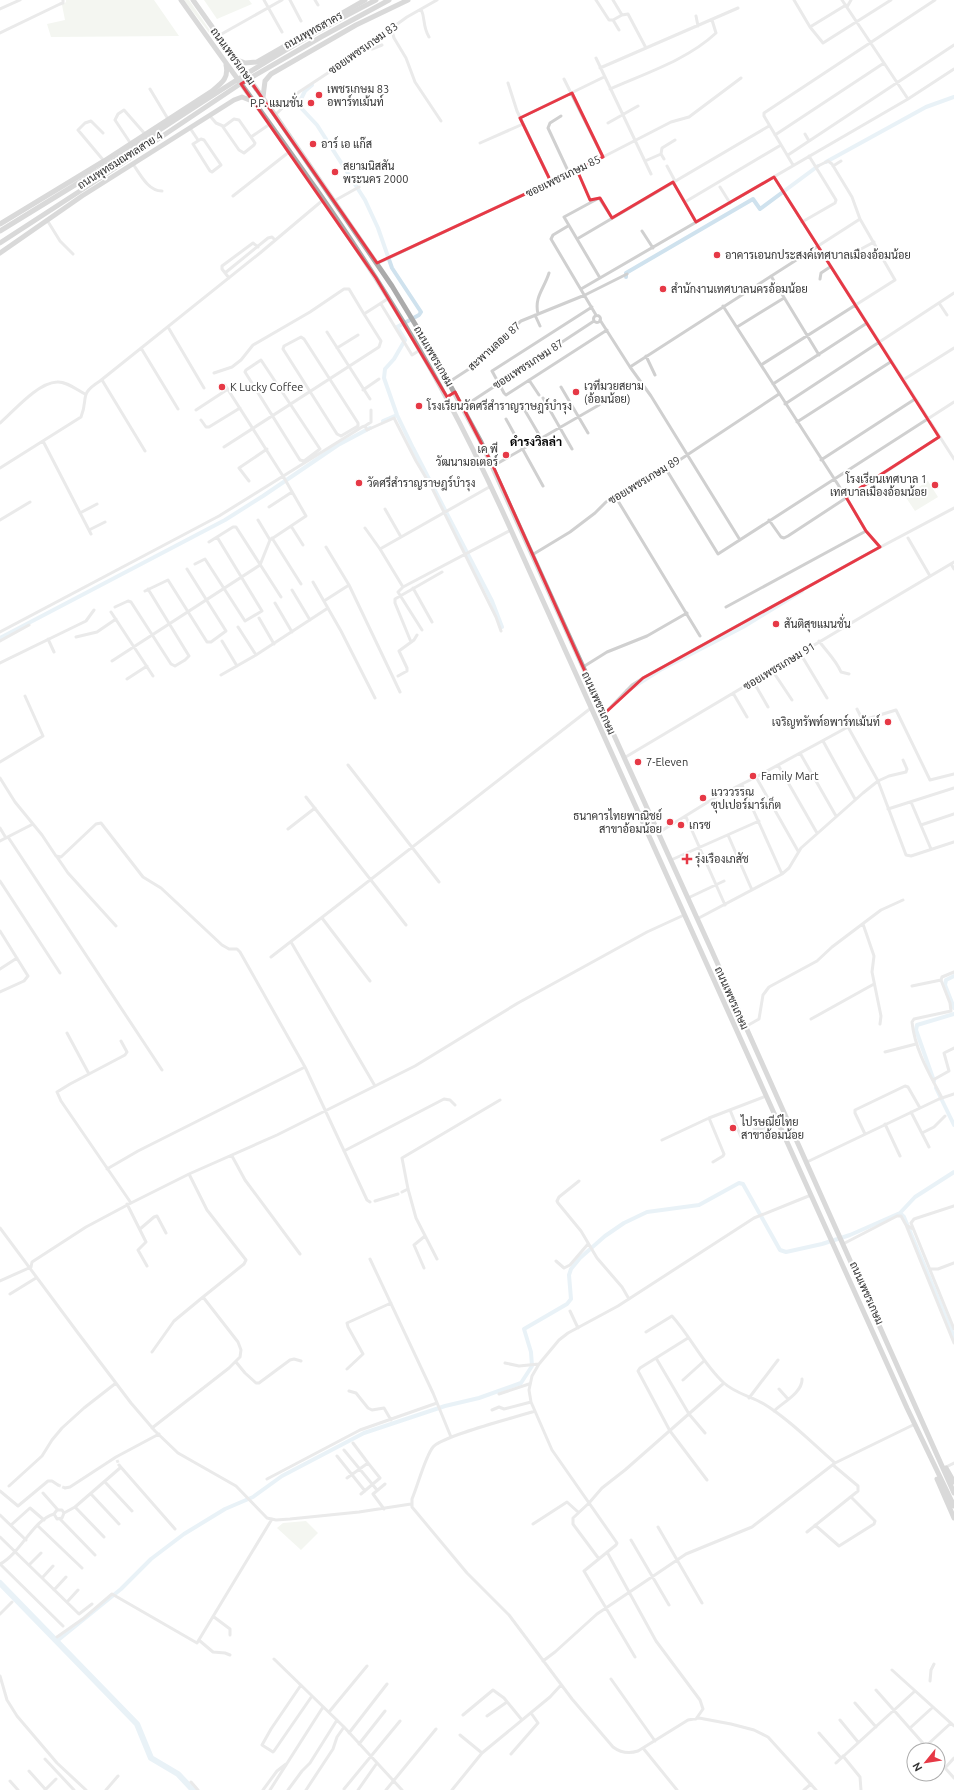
<svg xmlns="http://www.w3.org/2000/svg" width="954" height="1790" viewBox="0 0 954 1790" font-family="Ubuntu,Sarabun,sans-serif">
<style>
.green{fill:#e6ecdf}
.lines{fill:none;stroke-linecap:round;stroke-linejoin:round}
.canal{stroke:#cfe2ee;stroke-width:4}
.river{stroke:#cfe2ee;stroke-width:6}
.street-tunnel{stroke:#d6d6d6;stroke-width:3;stroke-dasharray:3 1.5;stroke-linecap:butt}
.street{stroke:#d0d0d0;stroke-width:3}
.primary{stroke:#ababab;stroke-width:5}
.primary-bridge{stroke:#ababab;stroke-width:5}
.marked{fill:none;stroke:#e63946;stroke-width:3;stroke-linejoin:round}
.poi-dot{fill:#e63946;stroke:#fff;stroke-width:1.5}
.labels{text-anchor:middle;dominant-baseline:central;stroke-width:4;stroke-linejoin:round;paint-order:stroke}
.street-label{font-size:11px;fill:#333;stroke:#fff}
.poi-label{font-size:11px;fill:#333;stroke:#fff;text-anchor:start}
.neighbourhood-label{font-size:12px;font-weight:bold;fill:#000;stroke:#fff}
</style>
<rect width="100%" height="100%" fill="#fff"/>
<path class="green" d="M 66,0 L 154,0 L 179,36 L 51,37 L 47,24 L 65,20 L 62,5 L 66,2 Z
M 184,0 L 189,0 L 229,58 L 190,8 Z
M 204,0 L 249,0 L 252,4 L 217,19 Z
M 928,481 L 938,497 L 915,511 L 905,496 Z
M 306,1521 L 318,1533 L 301,1550 L 277,1528 L 283,1523 Z"/>
<g class="lines">
<path class="canal" d="M 312,85 L 305,91 L 301,99 L 302,109 L 317,125 L 365,200 L 378,228 L 392,268 L 421,312 L 419,315 L 397,327 L 405,340 L 394,359 L 385,369 L 384,378 L 397,415 L 413,448 L 492,601 L 502,627
M 826,162 L 926,107 L 954,97
M 626,277 L 626,273 L 753,199 L 760,209 L 818,166
M 383,421 L 397,415
M 0,638 L 225,520 L 263,496 L 338,445 L 370,428
M 627,691 L 660,670 L 743,627 L 802,591
M 954,976 L 946,980 L 945,985 L 954,1008
M 934,1081 L 916,1030 L 917,1025 L 954,1014
M 936,1088 L 954,1125
M 900,1213 L 904,1217 L 954,1337
M 57,1641 L 121,1589 L 151,1559 L 184,1534 L 225,1509 L 253,1497 L 282,1476 L 364,1433 L 445,1406 L 479,1398 L 521,1383 L 532,1366 L 531,1352 L 524,1329 L 567,1304 L 571,1299 L 569,1275 L 571,1269 L 580,1258 L 605,1236 L 624,1223 L 647,1212 L 699,1205 L 739,1183 L 743,1184 L 780,1250 L 786,1252 L 822,1244 L 850,1235 L 900,1213 L 915,1197 L 954,1172"/>
<path class="river" d="M 0,1583 L 137,1724 L 151,1758 L 178,1774 L 193,1790"/>
<path class="street-tunnel" d="M 117,1460 L 119,1465
M 58,1485 L 65,1488"/>
<path class="street" d="M 264,0 L 282,32
M 290,0 L 301,21
M 315,0 L 318,5
M 596,0 L 609,20 L 613,20 L 619,30
M 613,0 L 622,15
M 794,0 L 810,27 L 823,43 L 891,0
M 842,0 L 908,99
M 847,7 L 851,0
M 0,9 L 20,0
M 421,9 C 426,20 422,25 429,37
M 696,16 L 698,26
M 613,20 L 622,15 L 628,14 L 646,48
M 810,27 L 846,5
M 391,28 L 394,38 L 406,58 L 415,82 L 441,121
M 0,33 L 60,4 L 63,3 L 63,0
M 218,36 L 282,0
M 367,45 L 372,49 L 382,45
M 596,58 L 651,174
M 600,68 L 738,8
M 564,79 L 603,157
M 508,83 L 517,111 L 551,182
M 150,89 L 168,119
M 610,89 C 646,73 687,60 716,33 L 712,20
M 275,115 L 299,92 L 346,61 L 407,17 L 437,0
M 210,116 L 216,123 L 223,126
M 561,116 L 550,123 L 548,128 L 569,173
M 520,118 L 604,77
M 234,119 L 239,120 L 255,143 L 254,145 L 244,153 L 239,150 L 223,127 Z
M 608,123 L 638,106
M 190,128 L 198,140
M 103,133 L 91,121 L 85,123 L 78,130 L 104,161
M 805,134 L 809,141
M 775,135 L 884,63
M 251,137 L 270,124
M 201,139 L 204,140 L 221,165 L 212,172 L 210,171 L 193,144 Z
M 480,143 L 523,124
M 131,144 L 115,120 L 118,114 L 124,110 L 145,134
M 788,155 L 954,45
M 664,159 L 661,154 L 662,148 L 675,140
M 645,161 L 661,154
M 133,164 C 140,174 148,191 162,191
M 793,165 L 764,116 L 764,113 L 935,0
M 667,166 L 675,181
M 833,166 L 841,161
M 577,170 L 591,201
M 774,177 L 954,459
M 673,182 L 685,202 L 781,145
M 720,187 L 730,203
M 233,196 L 289,152
M 334,201 L 359,187
M 685,202 L 696,222
M 47,220 L 60,241 L 73,254
M 802,222 L 835,203 L 836,200 L 809,156
M 568,226 L 553,235 L 551,239 L 596,315
M 642,231 L 653,248
M 577,239 L 769,126
M 861,249 L 874,242
M 378,263 L 603,157 L 671,122 L 689,117 L 741,78
M 225,273 L 268,238 L 272,237 L 275,240
M 771,276 L 819,355
M 229,278 L 222,269 L 222,266 L 253,243 L 258,247
M 600,278 L 564,217 L 599,198 L 612,218
M 820,279 L 821,273 L 830,267
M 581,289 L 908,99 L 954,69
M 939,303 L 947,315
M 381,304 L 412,355 L 420,350
M 723,306 L 846,497 L 866,531 L 880,547
M 592,307 L 492,371 L 504,393 L 506,395 L 607,330
M 538,314 C 534,297 544,289 549,273
M 535,315 L 540,326
M593.5 319a3.5 3.5 0 1 1 7 0a3.5 3.5 0 1 1-7 0Z
M 600,320 L 630,367 L 651,396 L 740,540
M 168,327 L 204,388
M 737,327 L 784,298
M 327,332 L 370,399
M 301,337 L 304,339 L 358,423 L 358,426 L 341,436 L 337,434 L 283,349 L 284,346 Z
M 141,348 L 178,409
M 337,348 L 358,335
M 646,356 L 655,375
M 261,360 L 320,449 L 304,461 L 300,460 L 245,372 L 246,370 Z
M 761,365 L 895,280 L 860,219 L 852,197 L 832,164 L 828,161 L 816,167
M 630,367 L 860,219
M 214,373 L 232,367 L 241,360 L 253,345 L 310,312 L 344,289 L 349,289 L 364,314
M 102,380 L 145,451
M 529,380 L 539,395
M 903,380 L 954,348
M 449,382 L 472,367 L 498,341 L 521,321 L 585,295 L 627,274
M 773,384 L 867,323
M 561,387 L 588,433
M 363,390 L 379,379
M 543,398 L 572,449
M 785,404 L 954,293
M 463,407 L 594,321
M 524,409 L 541,438
M 196,410 L 228,389
M 506,419 L 543,486
M 201,420 L 206,427 L 209,427 L 240,408
M 797,422 L 892,361
M 0,423 C 14,411 37,383 57,382 C 66,381 77,390 85,394
M 365,426 L 371,422 L 371,410
M 43,441 L 91,534
M 224,447 L 379,347 L 381,341 L 364,314 L 389,298
M 821,460 L 915,399
M 493,466 L 599,405 L 590,390
M 0,468 L 81,417 C 89,397 78,395 100,381 L 260,253 L 323,200
M 666,469 L 718,554 L 954,402
M 249,481 L 239,468 L 267,449
M 615,496 L 700,636
M 269,507 L 292,492
M 385,509 L 401,537
M 80,513 L 97,504
M 0,520 L 30,502
M 258,520 L 270,540
M 769,520 L 781,537 L 784,538 L 788,536 L 939,437
M 291,526 L 303,545
M 365,528 L 380,549 L 403,587 L 398,592 L 422,630
M 89,530 L 105,522
M 272,538 L 301,584
M 908,538 L 930,576
M 209,542 L 233,527 L 236,527 L 281,597
M 326,547 L 349,585 L 400,692
M 380,549 L 491,486
M 532,555 L 570,532 L 595,513 L 606,502 L 634,485 L 645,481 L 666,469 L 779,394
M 195,564 L 205,559 L 245,621 L 262,611 L 217,537
M 951,564 L 954,569
M 313,582 L 341,631 L 375,698
M 403,587 L 511,530
M 413,588 L 432,622
M 292,590 L 310,620
M 145,591 L 168,580 L 207,642 L 211,642 L 226,631 L 187,569
M 324,601 L 349,585
M 275,603 L 292,632
M 115,607 L 128,601 L 131,602 L 171,664 L 175,666 L 185,660 L 189,656 L 148,589
M 726,607 L 866,531
M 111,612 L 153,676
M 259,618 L 274,644
M 238,627 L 256,655
M 0,632 L 219,516 L 362,427 L 365,426 L 367,430 L 394,418 L 416,461 L 432,488 L 496,617 L 501,631
M 76,637 L 97,632 L 116,619
M 48,639 L 54,652
M 0,641 L 29,625
M 222,641 L 237,666
M 819,641 C 827,652 836,660 841,672 L 849,674
M 411,642 L 395,603 L 395,599 L 442,572
M 800,653 L 827,698
M 112,661 L 260,565 L 270,540 L 306,516 L 283,476 L 225,385
M 0,663 L 86,621 L 94,610
M 583,667 L 607,652 L 647,636 L 687,613
M 772,670 L 792,700
M 221,675 L 256,655 L 328,608
M 398,676 L 407,671 L 407,668 L 399,651 L 414,640 L 417,635
M 127,679 L 147,666
M 753,681 L 768,707
M 733,693 L 747,717
M 857,709 L 862,719
M 604,714 L 632,685 L 643,678 L 858,559 L 954,508
M 848,727 L 878,781 L 906,855 L 911,856 L 954,842
M 823,741 L 855,799
M 800,753 L 836,816
M 624,758 L 954,562
M 0,762 L 43,736 L 25,696
M 348,765 L 439,882
M 778,765 L 817,833
M 756,777 L 798,851
M 0,778 L 15,802 L 42,835 L 56,856 L 61,857 L 96,824 L 101,823 L 143,877 L 161,888 L 222,945 L 229,949 L 237,949 L 240,952 L 305,1067 L 367,1200 L 370,1202
M 742,785 L 782,874
M 306,797 L 406,925
M 911,802 L 931,849
M 888,809 L 954,788
M 686,817 L 725,905
M 921,825 L 954,814
M 0,828 L 6,838
M 288,829 L 315,808
M 658,833 L 716,797 L 756,777 L 857,722 L 896,710 L 930,780 L 954,774
M 728,835 L 752,890
M 8,837 L 162,1070
M 0,841 L 33,824
M 57,857 L 68,873 L 116,926
M 671,860 L 759,821
M 0,881 L 60,973
M 688,898 L 724,881
M 322,918 L 370,981
M 697,919 L 782,874 L 789,868 L 801,848 L 863,793 L 878,781 L 889,776 L 906,772 L 907,769 L 903,760
M 863,924 L 874,956 L 872,972 L 881,1016 L 880,1024
M 0,931 L 28,976 L 24,981 L 0,992
M 291,942 L 375,1086
M 271,957 L 591,708
M 0,969 L 17,958
M 912,986 L 941,980
M 811,1019 L 874,984
M 745,1027 L 759,1019 L 763,995 L 769,987 L 817,961 L 832,947 L 873,916 L 881,910 L 903,900
M 67,1033 L 89,1074
M 121,1041 L 127,1052 L 125,1055 L 70,1084 L 57,1092 L 61,1101 L 131,1203
M 885,1052 L 916,1044
M 933,1080 L 949,1071 L 944,1053 L 954,1048
M 942,1098 C 929,1073 915,1050 912,1022 L 914,1019 L 951,1011 L 950,1003 L 941,980 L 942,977 L 954,972
M 730,1110 L 741,1137
M 911,1112 L 929,1147
M 709,1118 L 724,1154 L 723,1156 L 713,1162
M 885,1124 L 900,1156
M 754,1129 L 766,1128 L 778,1123
M 922,1133 L 934,1127 L 945,1116
M 865,1134 L 855,1113 L 855,1110 L 905,1086 L 908,1087 L 920,1108
M 662,1140 L 709,1118 L 766,1096
M 344,1151 L 444,1099 L 450,1100 L 455,1105
M 232,1156 L 245,1180 L 300,1254
M 807,1162 L 939,1099 L 954,1094
M 107,1169 L 138,1151 L 305,1067
M 579,1181 L 559,1197 L 557,1201 L 558,1203 L 581,1231 L 597,1258 L 622,1287 L 629,1299
M 402,1192 L 408,1189
M 375,1201 L 398,1194
M 127,1204 L 146,1242 L 138,1250 L 147,1266
M 954,1206 L 914,1219 L 911,1223 L 954,1329
M 906,1225 L 954,1343
M 0,1228 L 78,1333 L 131,1403 L 155,1431 L 178,1453 L 236,1486 L 267,1518 L 276,1520 L 290,1519 L 359,1512 L 411,1504
M 140,1229 L 154,1217 L 157,1216 L 166,1233
M 843,1244 L 897,1216 L 901,1216 L 906,1225 L 913,1229
M 370,1259 L 433,1393 L 451,1437
M 437,1259 L 416,1218 L 408,1189 L 402,1158 L 500,1100
M 556,1261 L 564,1268 L 570,1265 L 588,1244
M 424,1268 L 414,1245 L 425,1236
M 930,1269 L 938,1269 L 954,1263
M 0,1281 L 31,1267 L 32,1262 L 86,1227 L 131,1203 L 189,1174 L 277,1135 L 415,1066 L 518,1003 L 647,932 L 684,915
M 10,1294 L 36,1278
M 570,1311 L 578,1328
M 646,1332 L 672,1316 C 691,1337 703,1364 724,1383 C 736,1394 751,1396 764,1404 C 789,1419 813,1444 835,1463
M 688,1338 L 656,1358 L 689,1414 L 705,1433
M 152,1352 L 174,1321 L 203,1297
M 656,1358 L 640,1368 L 638,1371 L 670,1431 L 707,1480
M 236,1362 L 245,1373 L 256,1383 L 259,1383 L 290,1360 L 294,1359 L 301,1361
M 505,1363 L 519,1366 L 539,1364
M 347,1369 L 363,1354 L 348,1327 L 347,1323 L 391,1303
M 683,1380 L 704,1361
M 779,1389 L 788,1399
M 349,1391 L 356,1393 L 368,1408 L 372,1410 L 384,1408 L 391,1420
M 499,1394 L 529,1384
M 749,1398 L 778,1360
M 492,1410 L 499,1407 L 504,1409 L 531,1402
M 535,1411 C 517,1417 441,1436 433,1447 C 425,1457 418,1485 412,1499 L 412,1507 L 467,1573 L 509,1615 L 572,1699 L 613,1747 C 621,1753 629,1754 638,1751 L 688,1720 L 699,1718 L 731,1724 L 754,1730 L 768,1737 L 816,1790
M 774,1411 C 782,1403 803,1392 802,1379
M 152,1428 L 229,1368 L 240,1357 L 241,1350 L 238,1342 L 203,1297 L 244,1264 L 246,1260 L 207,1210 L 189,1174
M 353,1443 L 368,1463
M 344,1450 L 377,1490
M 337,1456 L 365,1491
M 119,1465 L 175,1529
M 946,1467 L 954,1463
M 347,1478 L 368,1463 L 380,1478 L 361,1494
M 267,1479 L 360,1430 L 437,1403
M 105,1482 L 132,1511
M 9,1486 L 42,1456 L 52,1440 L 62,1428 L 84,1408 L 116,1383
M 65,1488 L 70,1487 L 116,1457 L 159,1434
M 0,1491 L 18,1506 L 48,1481 L 52,1481 L 58,1485
M 43,1493 L 58,1510
M 91,1494 L 119,1524
M 75,1507 L 104,1537
M 384,1509 L 373,1494 L 385,1484
M 64,1513 L 62,1510 L 57,1510 L 54,1514 L 57,1519 L 62,1518 L 64,1513 L 75,1507 L 120,1468
M 0,1515 L 26,1540
M 60,1519 L 95,1555
M 533,1524 L 567,1502 L 578,1512
M 11,1525 L 30,1508 L 44,1520
M 815,1525 L 839,1546 L 874,1524 L 875,1521 L 851,1497
M 38,1526 L 82,1568
M 658,1527 L 702,1603
M 807,1532 L 858,1491 L 858,1486 L 833,1465
M 0,1537 L 79,1614 L 92,1604
M 631,1540 L 669,1605
M 607,1552 L 656,1641 L 700,1700 L 703,1709 L 696,1719
M 599,1559 L 573,1524 L 573,1518 L 589,1503 L 602,1488 L 625,1470 L 724,1383
M 0,1564 L 63,1626
M 0,1564 C 20,1554 33,1520 54,1514
M 29,1565 L 41,1553
M 42,1578 L 53,1566
M 54,1590 L 66,1577
M 67,1602 L 78,1590
M 0,1614 L 12,1602
M 214,1617 L 230,1629 L 230,1635
M 57,1637 L 84,1618 L 112,1594 L 197,1643 L 272,1519
M 200,1641 L 213,1652 L 225,1653 L 230,1655
M 635,1657 L 584,1571 L 616,1545 L 617,1543 L 552,1450 L 531,1402 L 529,1390 L 532,1376 L 539,1364 L 559,1340 L 568,1333 L 618,1306 L 754,1218 L 811,1195
M 274,1659 L 344,1727 L 402,1790
M 543,1661 L 555,1652 L 597,1614 L 686,1554 L 752,1527 L 835,1463 L 915,1424
M 892,1670 L 954,1726
M 0,1676 L 7,1700 L 17,1716 L 57,1763 L 86,1790
M 611,1679 L 655,1741
M 930,1681 L 931,1670 L 934,1664
M 301,1685 L 271,1729 L 262,1745 L 273,1752 L 274,1751 L 312,1696
M 876,1690 L 929,1750
M 855,1703 L 876,1727
M 329,1712 L 367,1666
M 463,1715 L 493,1690 L 504,1698 L 522,1720
M 487,1716 L 507,1702
M 840,1720 L 858,1742
M 910,1728 L 933,1707
M 349,1733 L 387,1684
M 819,1733 L 841,1758
M 460,1735 L 482,1753
M 359,1744 L 385,1711
M 926,1746 L 951,1723
M 643,1748 L 677,1790
M 511,1754 L 538,1723 L 531,1713
M 843,1756 L 860,1777 L 861,1790
M 45,1759 L 74,1790
M 938,1760 L 954,1778
M 836,1763 L 915,1691
M 945,1768 L 954,1758
M 29,1771 L 46,1790
M 10,1781 L 18,1790
M 191,1782 L 198,1790
M 344,1789 L 400,1721
M 45,1790 L 56,1779
M 106,1790 L 118,1776
M 263,1790 L 277,1771 L 286,1764
M 270,1790 L 323,1707
M 288,1790 L 302,1771 L 310,1763 L 337,1720
M 306,1790 L 333,1749 L 337,1737 L 344,1727
M 358,1790 L 377,1763
M 386,1790 L 436,1729
M 452,1790 L 482,1753 L 550,1697 L 561,1685
M 804,1790 L 811,1784"/>
<path class="primary" d="M 181,0 C 251,99 325,196 389,299 C 436,373 475,450 511,530 L 907,1408 L 954,1506
M 193,0 L 275,115 L 392,286 L 432,352 L 481,442 L 711,949 L 954,1493
M 235,59 L 245,63 L 257,62 L 365,0
M 263,97 L 265,81 L 271,74 L 356,25 L 408,0
M 0,224 L 104,161 L 212,91 C 222,83 229,78 226,65
M 0,231 L 96,172
M 0,243 L 100,178
M 0,253 L 82,196 L 234,100 L 242,97 L 252,101
M 946,1468 L 954,1482
M 937,1479 L 954,1518"/>
<path class="primary-bridge" d="M 96,172 C 188,111 278,50 376,0
M 100,178 L 240,84 L 321,37 L 389,0"/>
</g>
<path d="M0 0H954V1790H0ZM 249,79 L 377,263 L 551,182 L 520,118 L 572,93 L 603,157 L 577,170 L 590,200 L 600,198 L 612,218 L 673,182 L 696,222 L 774,177 L 939,437 L 846,497 L 866,531 L 880,547 L 643,678 L 604,714 L 493,466 L 455,392 L 447,397 L 376,278 L 241,84 Z" fill="#fff" fill-opacity=".55" fill-rule="evenodd"/>
<path class="marked" d="M 249,79 L 377,263 L 551,182 L 520,118 L 572,93 L 603,157 L 577,170 L 590,200 L 600,198 L 612,218 L 673,182 L 696,222 L 774,177 L 939,437 L 846,497 L 866,531 L 880,547 L 643,678 L 604,714 L 493,466 L 455,392 L 447,397 L 376,278 L 241,84 Z"/>
<g class="poi-dot">
<circle cx="319" cy="95" r="4"/>
<circle cx="311" cy="103" r="4"/>
<circle cx="313" cy="144" r="4"/>
<circle cx="335" cy="172" r="4"/>
<circle cx="717" cy="255" r="4"/>
<circle cx="663" cy="289" r="4"/>
<circle cx="222" cy="387" r="4"/>
<circle cx="576" cy="392" r="4"/>
<circle cx="419" cy="406" r="4"/>
<circle cx="506" cy="455" r="4"/>
<circle cx="359" cy="483" r="4"/>
<circle cx="935" cy="485" r="4"/>
<circle cx="776" cy="624" r="4"/>
<circle cx="888" cy="722" r="4"/>
<circle cx="638" cy="762" r="4"/>
<circle cx="753" cy="776" r="4"/>
<circle cx="703" cy="798" r="4"/>
<circle cx="670" cy="822" r="4"/>
<circle cx="681" cy="825" r="4"/>
<path d="M685 853h4v4h4v4h-4v4h-4v-4h-4v-4h4z"/>
<circle cx="733" cy="1128" r="4"/>
</g>
<g class="labels">
<g class="street-label">
<text transform="translate(313 30) rotate(-29)">ถนนพุทธสาคร</text>
<text transform="translate(363 48) rotate(-35)">ซอยเพชรเกษม 83</text>
<text transform="translate(233 56) rotate(54)">ถนนเพชรเกษม</text>
<text transform="translate(120 160) rotate(-32)">ถนนพุทธมณฑลสาย 4</text>
<text transform="translate(563 176) rotate(-26)">ซอยเพชรเกษม 85</text>
<text transform="translate(494 346) rotate(-42)">สะพานลอย 87</text>
<text transform="translate(434 356) rotate(60)">ถนนเพชรเกษม</text>
<text transform="translate(528 364) rotate(-33)">ซอยเพชรเกษม 87</text>
<text transform="translate(644 480) rotate(-31)">ซอยเพชรเกษม 89</text>
<text transform="translate(779 666) rotate(-31)">ซอยเพชรเกษม 91</text>
<text transform="translate(599 703) rotate(66)">ถนนเพชรเกษม</text>
<text transform="translate(732 998) rotate(66)">ถนนเพชรเกษม</text>
<text transform="translate(867 1293) rotate(66)">ถนนเพชรเกษม</text>
</g>
<g class="poi-label">
<text x="327" y="89">เพชรเกษม 83<tspan x="327" dy="13">อพาร์ทเม้นท์</tspan></text>
<text x="303" y="103" text-anchor="end">P.P. แมนชั่น</text>
<text x="321" y="144">อาร์ เอ แก๊ส</text>
<text x="343" y="166">สยามนิสสัน<tspan x="343" dy="13">พระนคร 2000</tspan></text>
<text x="725" y="255">อาคารเอนกประสงค์เทศบาลเมืองอ้อมน้อย</text>
<text x="671" y="289">สำนักงานเทศบาลนครอ้อมน้อย</text>
<text x="584" y="386">เวทีมวยสยาม<tspan x="584" dy="13">(อ้อมน้อย)</tspan></text>
<text x="230" y="387">K Lucky Coffee</text>
<text x="427" y="406">โรงเรียนวัดศรีสําราญราษฎร์บํารุง</text>
<text x="498" y="449" text-anchor="end">เค พี<tspan x="498" dy="13">วัฒนามอเตอร์</tspan></text>
<text x="927" y="479" text-anchor="end">โรงเรียนเทศบาล 1<tspan x="927" dy="13">เทศบาลเมืองอ้อมน้อย</tspan></text>
<text x="367" y="483">วัดศรีสําราญราษฎร์บํารุง</text>
<text x="784" y="624">สันติสุขแมนชั่น</text>
<text x="880" y="722" text-anchor="end">เจริญทรัพท์อพาร์ทเม้นท์</text>
<text x="646" y="762">7-Eleven</text>
<text x="761" y="776">Family Mart</text>
<text x="711" y="792">แวววรรณ<tspan x="711" dy="13">ซุปเปอร์มาร์เก็ต</tspan></text>
<text x="662" y="816" text-anchor="end">ธนาคารไทยพาณิชย์<tspan x="662" dy="13">สาขาอ้อมน้อย</tspan></text>
<text x="689" y="825">เกรซ</text>
<text x="695" y="859">รุ่งเรืองเภสัช</text>
<text x="741" y="1122">ไปรษณีย์ไทย<tspan x="741" dy="13">สาขาอ้อมน้อย</tspan></text>
</g>
<g class="neighbourhood-label">
<text x="536" y="441">ดำรงวิลล่า</text>
</g>
</g>
<g transform="translate(926 1762) rotate(240)"><circle r="19" fill="#ffffff" stroke="#adadad"/>
<path d="M0-3L7 15L0 10L-7 15Z" fill="#e63946"/>
<text y="-6" font-size="11" font-weight="bold" text-anchor="middle" fill="#333333">N</text>
</g>
</svg>
